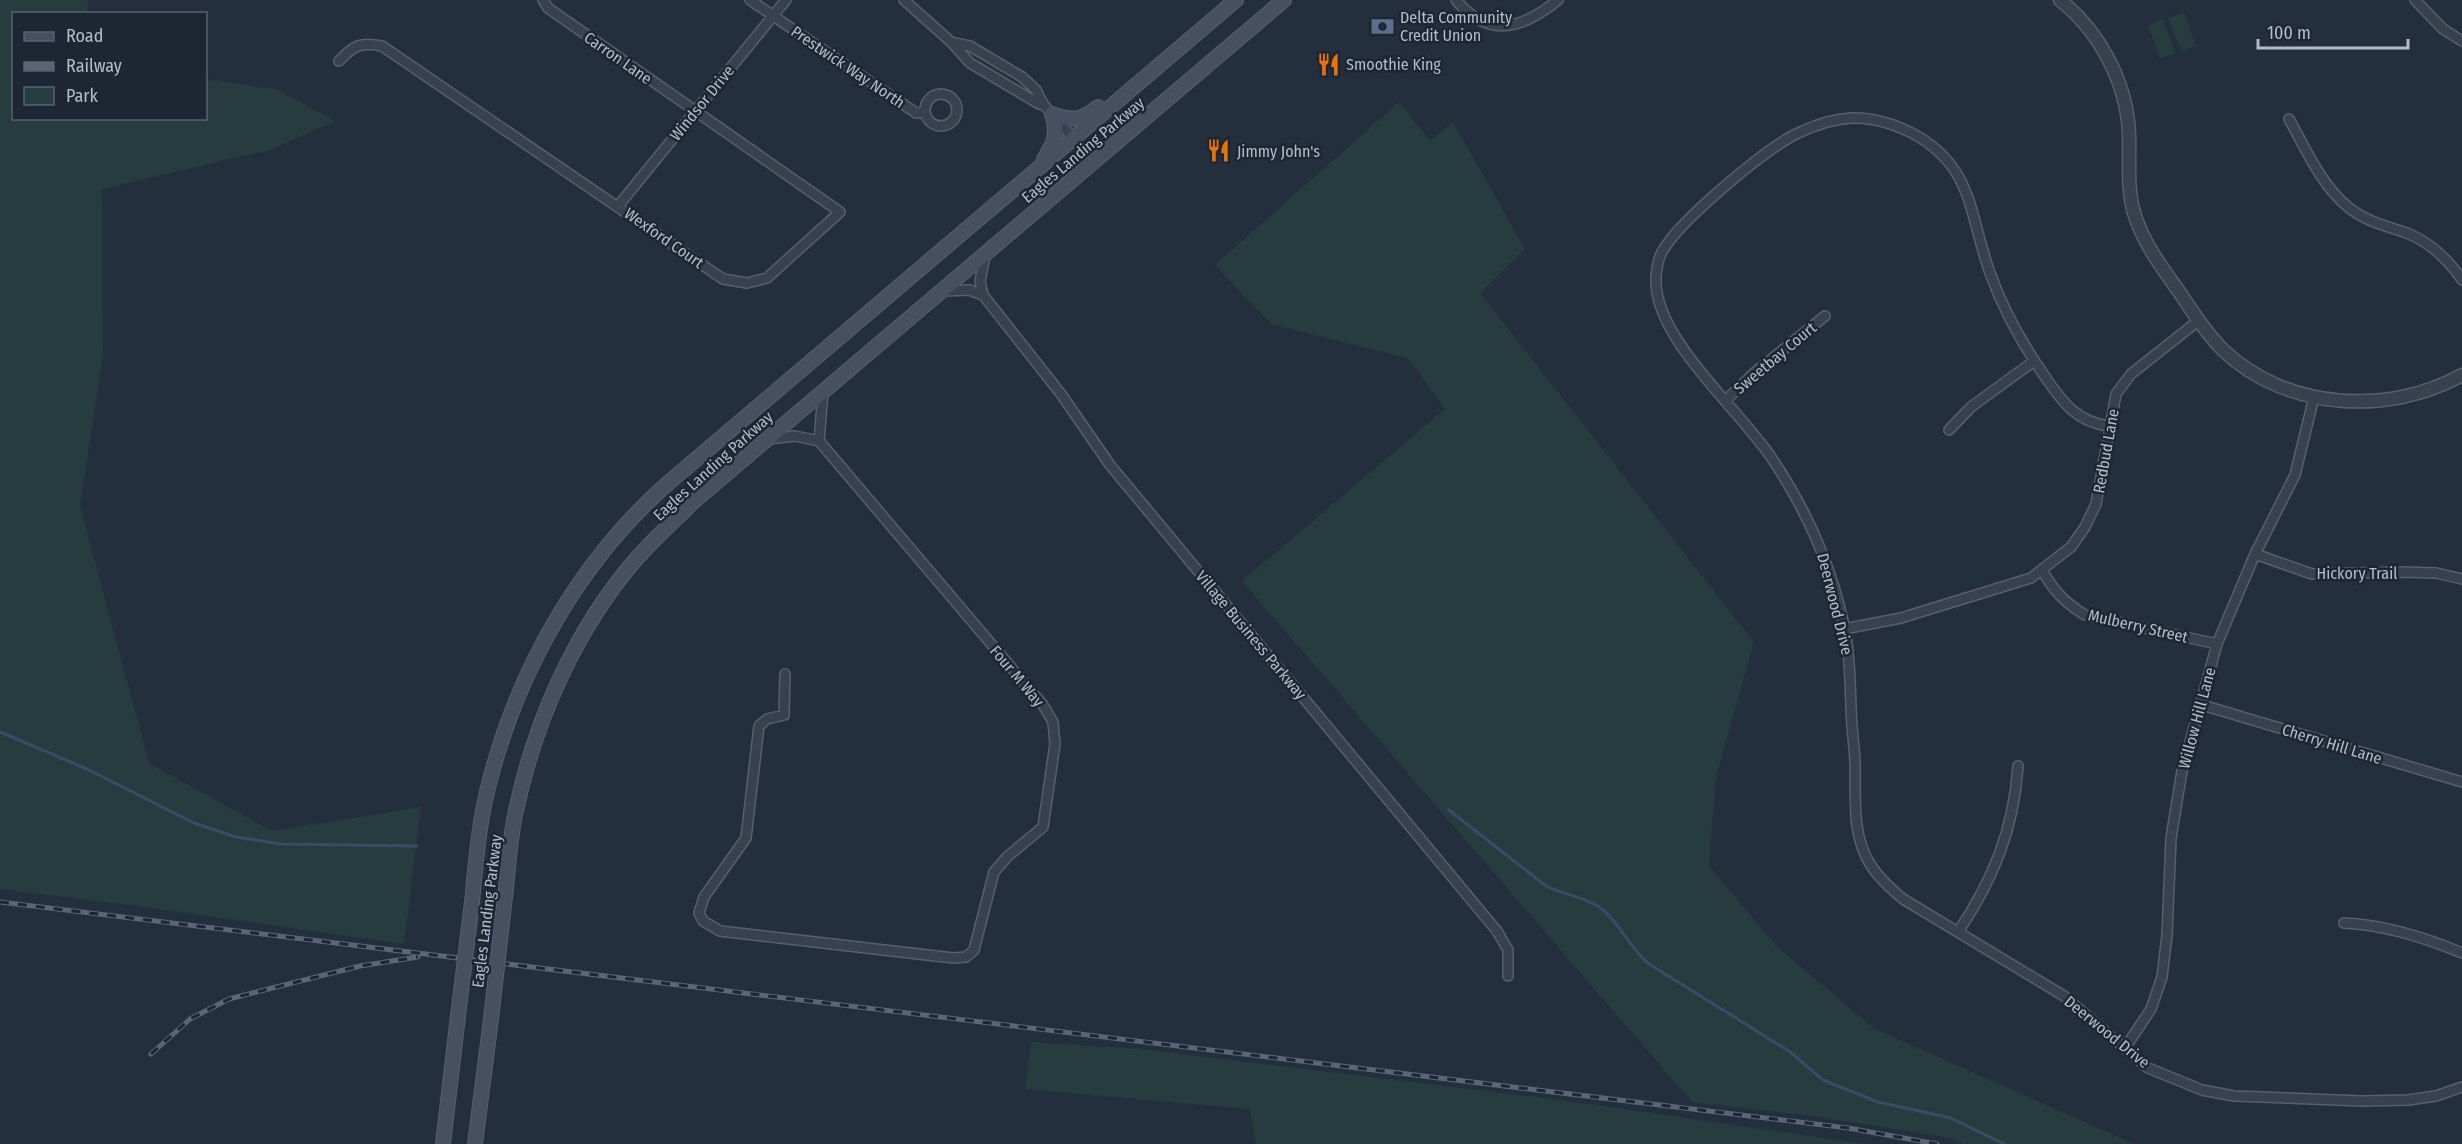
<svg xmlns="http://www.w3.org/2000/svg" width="2462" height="1144" viewBox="0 0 2462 1144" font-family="'Fira Sans Condensed',sans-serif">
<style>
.green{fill:#263c3f}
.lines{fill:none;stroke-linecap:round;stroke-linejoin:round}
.stream{stroke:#394c67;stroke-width:3}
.minor-casing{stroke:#565f6c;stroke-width:12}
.tertiary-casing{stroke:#565f6c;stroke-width:15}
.secondary-casing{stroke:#565f6c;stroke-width:16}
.minor{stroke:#38414e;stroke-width:9}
.tertiary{stroke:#38414e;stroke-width:12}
.secondary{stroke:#465061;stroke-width:14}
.rail-casing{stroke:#5a6575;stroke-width:5}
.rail{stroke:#1d2633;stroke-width:3;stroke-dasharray:9;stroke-linecap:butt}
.secondary-bridge-casing{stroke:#565f6c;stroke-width:16;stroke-linecap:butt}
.secondary-bridge{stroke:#465061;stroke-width:14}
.labels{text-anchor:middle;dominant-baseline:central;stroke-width:5;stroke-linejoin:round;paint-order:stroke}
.poi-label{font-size:16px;fill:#b4bcc9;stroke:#1d2633;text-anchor:start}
.street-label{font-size:16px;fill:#b4bcc9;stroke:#1d2633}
</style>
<rect width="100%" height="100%" fill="#242f3e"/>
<path class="green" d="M 0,0 L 88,0 L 87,13 L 14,14 L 14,118 L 206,118 L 206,79 L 278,90 L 335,121 L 273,149 L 102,189 L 103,355 L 80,506 L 149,763 L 272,831 L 421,807 L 404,944 L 137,906 L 0,889 Z
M 2184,12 L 2196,46 L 2181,51 L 2168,18 Z
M 2163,20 L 2175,53 L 2160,59 L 2148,25 Z
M 1399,102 L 1430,141 L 1453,122 L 1525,249 L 1480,293 L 1754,642 L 1716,777 L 1709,866 L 1777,947 L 1875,1029 L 2134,1144 L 1964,1144 L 1944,1137 L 1820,1117 L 1692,1102 L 1242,581 L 1445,409 L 1408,358 L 1271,324 L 1215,265 Z
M 1031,1042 L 1140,1049 L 1553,1099 L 1864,1144 L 1256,1144 L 1250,1109 L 1025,1089 Z"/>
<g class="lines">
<path class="stream" d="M 0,732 L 87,769 L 194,823 L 236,837 L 281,844 L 417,846
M 1449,810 L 1546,886 C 1565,896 1586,896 1603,910 C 1622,926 1630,949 1649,964 L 1789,1051 L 1823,1080 L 1878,1102 L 1951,1118 L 2004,1144"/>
<defs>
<path id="minor" d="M 750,0 L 916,113 L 925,112
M 904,0 L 951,42
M 1456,0 C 1489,39 1522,29 1558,0
M 2415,0 L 2443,29 L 2462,41
M 339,61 C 354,45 360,42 382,46 L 723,279 L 747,283 L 767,278 L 840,212 L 548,8 L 543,0
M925 110a16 16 0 1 1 32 0a16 16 0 1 1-32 0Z
M 1043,104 L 1039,104 L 970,63 L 951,42 L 970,46 L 1022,77 L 1036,90 L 1043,104 L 1074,139
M 2289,119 C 2306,149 2321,185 2348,207 C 2365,221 2386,226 2407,233 C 2431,243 2448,259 2462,280
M 618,206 L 786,0
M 985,256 L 980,281 L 983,295 L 1061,394 L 1110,465 L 1497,931 L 1508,950 L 1508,976
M 944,291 L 969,290 L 983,295
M 1726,400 L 1754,373 L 1825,316
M 2109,426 C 2077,422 2063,403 2046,378 C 2022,344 2004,312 1990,273 C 1969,215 1974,166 1912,133 C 1894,124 1872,117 1851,118 C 1834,119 1813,126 1798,133 C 1766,148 1678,222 1662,252 C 1658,259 1656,271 1656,279 C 1654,338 1738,408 1771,457 C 1808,512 1834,571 1846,636 C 1850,660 1850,682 1851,706 C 1851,724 1854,743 1855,761 C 1856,796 1851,833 1870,864 C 1878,877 1891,889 1903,899 L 2064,996 L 2148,1068 L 2202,1090 L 2234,1096 L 2362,1101 L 2408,1100 L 2436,1096 L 2462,1087
M 1949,430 L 1971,407 L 2034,361
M 768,439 L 795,436 L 819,441 L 1043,705 L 1053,722 L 1055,744 L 1043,827 L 1008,856 L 994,872 L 974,950 L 966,957 L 953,958 L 720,931 L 703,921 L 699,913 L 704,897 L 746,838 L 759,726 L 767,719 L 784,715 L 785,674
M 819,441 L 823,392
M 2255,554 L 2312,574 L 2402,572 L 2436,573 L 2462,579
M 2042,570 C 2053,590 2065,603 2085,615 L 2217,644
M 1844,629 L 1901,618 L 2031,578 L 2071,547 L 2085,527 L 2096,504 L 2116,394 L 2131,374 L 2198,321
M 2202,705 L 2462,782
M 2344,923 C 2385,925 2424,937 2462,953
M 1958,932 C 1993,880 2014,829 2018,766
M 2125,1048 L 2151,1009 L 2162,977 L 2167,935 L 2171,838 L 2182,771 L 2217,644 L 2255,554 L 2295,475 L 2314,397"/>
<path id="tertiary" d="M 2060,0 C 2099,31 2127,82 2129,134 C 2130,162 2126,192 2136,219 C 2146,247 2163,269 2180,293 C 2194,314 2207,334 2224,351 C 2287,410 2388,416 2462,375"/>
<path id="secondary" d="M 1052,114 C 1072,121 1081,121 1098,107
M 1044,159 C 1055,142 1058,133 1052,114
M 472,902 C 476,861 479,820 490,780 C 519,668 580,561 667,484 L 1236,0
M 504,905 C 508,876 509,844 515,815 C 534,723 575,629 637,558 C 654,539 674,521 692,503 L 1284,0
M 443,1144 L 458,1016
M 475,1144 L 491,1019"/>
</defs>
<use href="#minor" class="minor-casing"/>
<use href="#tertiary" class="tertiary-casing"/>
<use href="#secondary" class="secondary-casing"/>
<use href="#minor" class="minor"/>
<use href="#tertiary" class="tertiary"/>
<use href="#secondary" class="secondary"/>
<defs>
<path id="rail" d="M 0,902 L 1848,1128 L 1937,1144
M 151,1054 L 190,1019 L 229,999 L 360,966 L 418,957"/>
</defs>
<use href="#rail" class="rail-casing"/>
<use href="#rail" class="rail"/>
<defs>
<path id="secondary-bridge" d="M 458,1016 L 472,902
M 491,1019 L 504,905"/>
</defs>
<use href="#secondary-bridge" class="secondary-bridge-casing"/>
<use href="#secondary-bridge" class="secondary-bridge"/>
</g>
<defs>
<symbol id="bank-bare" viewBox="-9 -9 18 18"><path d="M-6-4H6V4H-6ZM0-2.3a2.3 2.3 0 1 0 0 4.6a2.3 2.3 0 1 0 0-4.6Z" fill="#5c6f8a" stroke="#1d2633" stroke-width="2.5" paint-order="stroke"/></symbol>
<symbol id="restaurant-bare" viewBox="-9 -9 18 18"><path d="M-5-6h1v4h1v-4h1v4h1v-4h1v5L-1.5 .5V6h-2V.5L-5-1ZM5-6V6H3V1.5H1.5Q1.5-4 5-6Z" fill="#e8710a" stroke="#1d2633" stroke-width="2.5" paint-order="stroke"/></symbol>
</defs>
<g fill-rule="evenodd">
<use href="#bank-bare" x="1366" y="10" width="33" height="33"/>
<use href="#restaurant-bare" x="1312" y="48" width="33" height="33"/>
<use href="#restaurant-bare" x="1202" y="134" width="33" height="33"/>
</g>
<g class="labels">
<g class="poi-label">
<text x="1400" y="17">Delta Community<tspan x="1400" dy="18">Credit Union</tspan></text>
<text x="1346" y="64">Smoothie King</text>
<text x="1237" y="151">Jimmy John's</text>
</g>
<g class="street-label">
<text transform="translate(618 58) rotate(35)">Carron Lane</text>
<text transform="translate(848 67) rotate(34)">Prestwick Way North</text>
<text transform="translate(702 103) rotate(-51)">Windsor Drive</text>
<text transform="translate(1083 150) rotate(-40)">Eagles Landing Parkway</text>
<text transform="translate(664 238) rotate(35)">Wexford Court</text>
<text transform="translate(1775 358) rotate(-40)">Sweetbay Court</text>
<text transform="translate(2106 451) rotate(-80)">Redbud Lane</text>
<text transform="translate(713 466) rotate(-42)">Eagles Landing Parkway</text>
<text x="2357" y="573">Hickory Trail</text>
<text transform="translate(1835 604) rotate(76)">Deerwood Drive</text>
<text transform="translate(2138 626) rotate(13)">Mulberry Street</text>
<text transform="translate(1251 635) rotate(50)">Village Business Parkway</text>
<text transform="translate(1017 676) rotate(50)">Four M Way</text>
<text transform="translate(2197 718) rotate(-75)">Willow Hill Lane</text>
<text transform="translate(2332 744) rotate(17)">Cherry Hill Lane</text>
<text transform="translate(487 911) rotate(-83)">Eagles Landing Parkway</text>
<text transform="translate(2107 1032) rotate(39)">Deerwood Drive</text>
</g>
</g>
<rect x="12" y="12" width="195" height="108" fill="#1d2633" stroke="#59626f" stroke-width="1.5"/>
<rect x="24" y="32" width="30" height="9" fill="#465061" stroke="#59626f" stroke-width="1.5"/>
<text x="66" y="42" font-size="18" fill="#b4bcc9">Road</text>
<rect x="24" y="62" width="30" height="9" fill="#5a6575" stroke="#59626f" stroke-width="1.5"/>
<text x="66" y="72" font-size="18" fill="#b4bcc9">Railway</text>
<rect x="24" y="87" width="30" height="18" fill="#263c3f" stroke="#59626f" stroke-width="1.5"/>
<text x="66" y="102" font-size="18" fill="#b4bcc9">Park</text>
<path d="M2258 39v9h150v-9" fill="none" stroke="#b4bcc9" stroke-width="3"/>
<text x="2267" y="39" font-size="18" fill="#b4bcc9" stroke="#1d2633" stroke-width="4.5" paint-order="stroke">100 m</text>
</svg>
